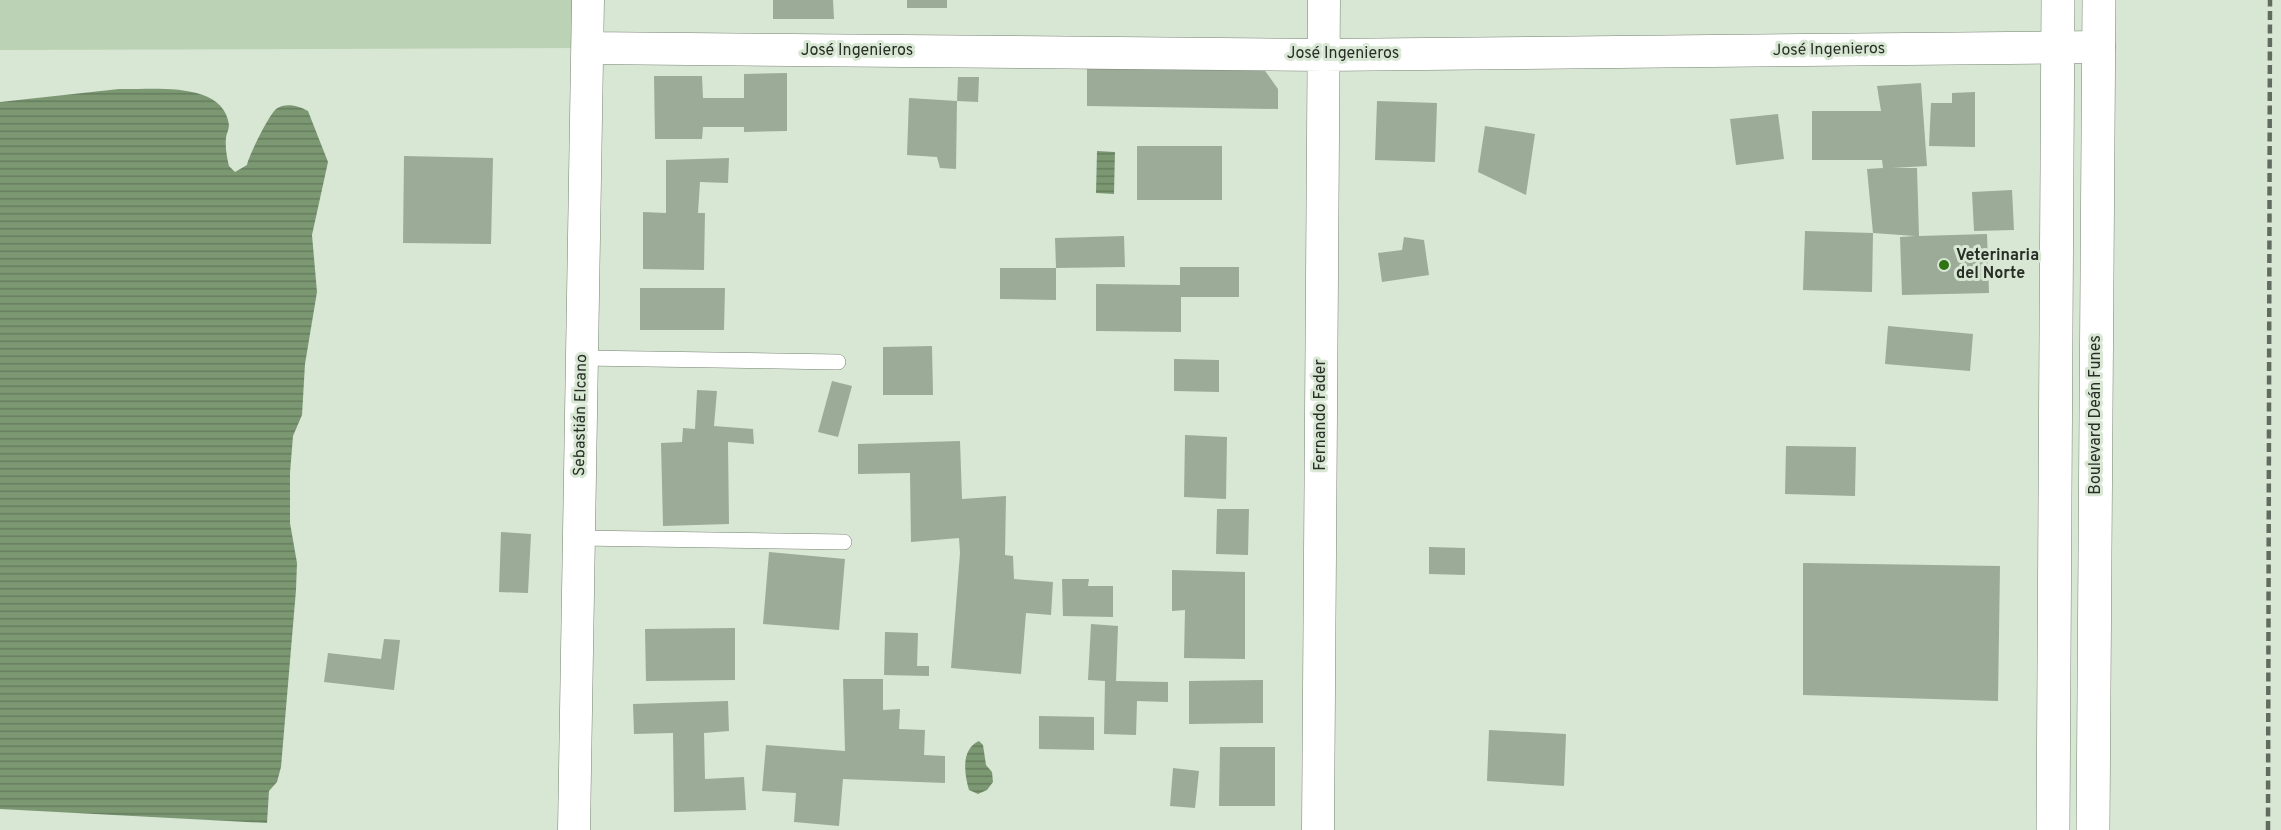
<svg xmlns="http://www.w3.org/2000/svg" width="2281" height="830" viewBox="0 0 2281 830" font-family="Overpass,sans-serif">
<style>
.grass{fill:#bbd2b4}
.water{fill:url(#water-rules)}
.building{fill:#9caa98}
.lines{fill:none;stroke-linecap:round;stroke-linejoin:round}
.service-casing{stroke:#768372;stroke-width:16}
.minor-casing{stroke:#768372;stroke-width:33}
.secondary-casing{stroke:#768372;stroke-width:34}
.service{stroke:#fff;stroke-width:15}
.minor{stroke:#fff;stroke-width:32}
.secondary{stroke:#fff;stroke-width:33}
.rail{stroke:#626b5f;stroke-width:4.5;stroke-dasharray:9 4.5;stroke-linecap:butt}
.poi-dot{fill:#317413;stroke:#d8e7d4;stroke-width:2}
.labels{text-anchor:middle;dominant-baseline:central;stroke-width:6;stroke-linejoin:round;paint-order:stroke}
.street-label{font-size:16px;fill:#282e26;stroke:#d8e7d4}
.poi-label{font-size:16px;font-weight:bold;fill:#282e26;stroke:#d8e7d4;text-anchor:start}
</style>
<defs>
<pattern id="water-rules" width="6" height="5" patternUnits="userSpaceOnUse" patternTransform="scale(1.5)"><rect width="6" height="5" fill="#7c9873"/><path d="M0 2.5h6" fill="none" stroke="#667c5e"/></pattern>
</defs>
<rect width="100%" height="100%" fill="#d8e7d4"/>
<path class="grass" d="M 0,0 L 588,0 L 588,48 L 0,50 Z"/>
<path class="water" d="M 119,89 C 151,90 224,80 229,125 C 229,130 226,134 226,138 C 225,147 227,158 229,166 L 235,172 L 247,165 C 249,155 269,115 276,109 C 286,102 299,106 308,111 L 328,162 L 312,235 L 317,292 L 305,364 L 302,415 L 293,436 L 290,473 L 290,523 L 297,563 L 296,590 L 281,767 L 277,782 L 269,791 L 267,823 L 0,809 L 0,102 Z
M 1097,151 L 1115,152 L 1114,194 L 1096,193 Z
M 979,741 L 983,745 L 986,765 L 992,772 L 993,782 L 987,790 L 978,794 L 969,790 C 964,773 961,749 979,741 Z"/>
<path class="building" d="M 773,0 L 833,0 L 834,19 L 773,19 Z
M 907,0 L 947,0 L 947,8 L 907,8 Z
M 1087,67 L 1263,68 L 1278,89 L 1278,109 L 1087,106 Z
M 787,73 L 787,131 L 744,132 L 744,127 L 703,127 L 702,139 L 655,139 L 654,76 L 702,76 L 703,98 L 744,98 L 744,74 Z
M 958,77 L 979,77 L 978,102 L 957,101 L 956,169 L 940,168 L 937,157 L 907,155 L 909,98 L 957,101 Z
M 1921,83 L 1927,166 L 1892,168 L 1917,168 L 1919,236 L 1987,234 L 1989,293 L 1902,295 L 1900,237 L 1915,236 L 1873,233 L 1872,292 L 1803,290 L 1805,231 L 1873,233 L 1867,169 L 1883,168 L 1882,160 L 1812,160 L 1812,111 L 1881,111 L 1877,86 Z
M 1975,92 L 1975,147 L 1929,146 L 1931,103 L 1952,103 L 1952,93 Z
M 1377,101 L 1437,103 L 1435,162 L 1375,160 Z
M 1778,114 L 1784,159 L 1736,165 L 1730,119 Z
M 1485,126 L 1535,134 L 1526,195 L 1478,172 Z
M 1137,146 L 1222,146 L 1222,200 L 1137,200 Z
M 404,156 L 493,158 L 491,244 L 403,243 Z
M 729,158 L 728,183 L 700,182 L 698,213 L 705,213 L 704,270 L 643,269 L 643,212 L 666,213 L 666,160 Z
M 2012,190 L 2014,230 L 1974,231 L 1972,192 Z
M 1124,236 L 1125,267 L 1056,268 L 1055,238 Z
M 1404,237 L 1424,240 L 1429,275 L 1382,282 L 1378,253 L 1402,250 Z
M 1180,267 L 1239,267 L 1239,297 L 1181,297 L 1181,332 L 1096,331 L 1096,284 L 1180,285 Z
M 1000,268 L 1056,268 L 1056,300 L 1000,299 Z
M 640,288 L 725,288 L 724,330 L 640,330 Z
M 1888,326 L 1973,334 L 1970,371 L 1885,364 Z
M 932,346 L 933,395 L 883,395 L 883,347 Z
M 1174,359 L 1219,360 L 1219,392 L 1174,391 Z
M 832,381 L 852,386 L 838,437 L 818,432 Z
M 697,390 L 717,391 L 714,426 L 753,429 L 754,444 L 728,442 L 729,524 L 663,526 L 661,443 L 682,442 L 683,428 L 695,429 Z
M 1185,435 L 1227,437 L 1226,499 L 1184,497 Z
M 960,441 L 962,499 L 1006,496 L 1005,555 L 1013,556 L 1014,579 L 1053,582 L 1051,615 L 1026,613 L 1021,674 L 951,668 L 960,553 L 959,538 L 911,542 L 910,473 L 858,474 L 858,444 Z
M 1786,446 L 1856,447 L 1855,496 L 1785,494 Z
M 1217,509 L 1249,509 L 1248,555 L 1216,554 Z
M 501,532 L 531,534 L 528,593 L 499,592 Z
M 1429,547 L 1465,548 L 1465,575 L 1429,574 Z
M 769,552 L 845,559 L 839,630 L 763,624 Z
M 1803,563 L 2000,566 L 1998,701 L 1803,695 Z
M 1172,570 L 1245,572 L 1245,659 L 1184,658 L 1185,610 L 1172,611 Z
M 1062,579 L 1089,579 L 1088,586 L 1113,586 L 1113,617 L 1063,616 Z
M 1091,624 L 1118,626 L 1116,681 L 1168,682 L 1168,702 L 1137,701 L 1136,735 L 1104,734 L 1105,681 L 1088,680 Z
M 735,628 L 735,680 L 646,681 L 645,629 Z
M 885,632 L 918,633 L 917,666 L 929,666 L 929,676 L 884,675 Z
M 384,639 L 400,640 L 394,690 L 324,682 L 328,653 L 381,659 Z
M 843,679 L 883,679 L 883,710 L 900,709 L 899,729 L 925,730 L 924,755 L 945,756 L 945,783 L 843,779 L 839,826 L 794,822 L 796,793 L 762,791 L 766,745 L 845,751 Z
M 1263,680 L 1263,723 L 1189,724 L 1189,681 Z
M 728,701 L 729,731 L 704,733 L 705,779 L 744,777 L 746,810 L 674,812 L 673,733 L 634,734 L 633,704 Z
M 1039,716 L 1094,717 L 1094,750 L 1039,749 Z
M 1489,730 L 1566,734 L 1564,786 L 1487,781 Z
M 1220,747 L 1275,747 L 1275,806 L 1219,806 Z
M 1173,768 L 1199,771 L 1195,808 L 1170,806 Z"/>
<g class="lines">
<defs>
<path id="service" d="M 582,358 L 838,362
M 579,538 L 844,542"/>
<path id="minor" d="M 588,48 L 1324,55 L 2099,47
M 574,830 L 588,0
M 1318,830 L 1324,0"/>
<path id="secondary" d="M 2053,830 L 2058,0
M 2093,830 L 2099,0"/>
</defs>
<use href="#service" class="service-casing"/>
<use href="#minor" class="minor-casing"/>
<use href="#secondary" class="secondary-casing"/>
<use href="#service" class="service"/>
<use href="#minor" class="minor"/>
<use href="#secondary" class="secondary"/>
<path class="rail" d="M 2268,830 L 2270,0"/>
</g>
<circle class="poi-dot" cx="1944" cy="265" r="6"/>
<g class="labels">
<g class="street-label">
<text transform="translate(1829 50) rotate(-1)">José Ingenieros</text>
<text x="857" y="51">José Ingenieros</text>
<text x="1343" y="54">José Ingenieros</text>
<text transform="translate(581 415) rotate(-89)">Sebastián Elcano</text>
<text transform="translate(1321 415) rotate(-90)">Fernando Fader</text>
<text transform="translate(2096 415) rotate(-90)">Boulevard Deán Funes</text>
</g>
<g class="poi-label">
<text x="1956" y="256">Veterinaria<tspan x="1956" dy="18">del Norte</tspan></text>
</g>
</g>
</svg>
